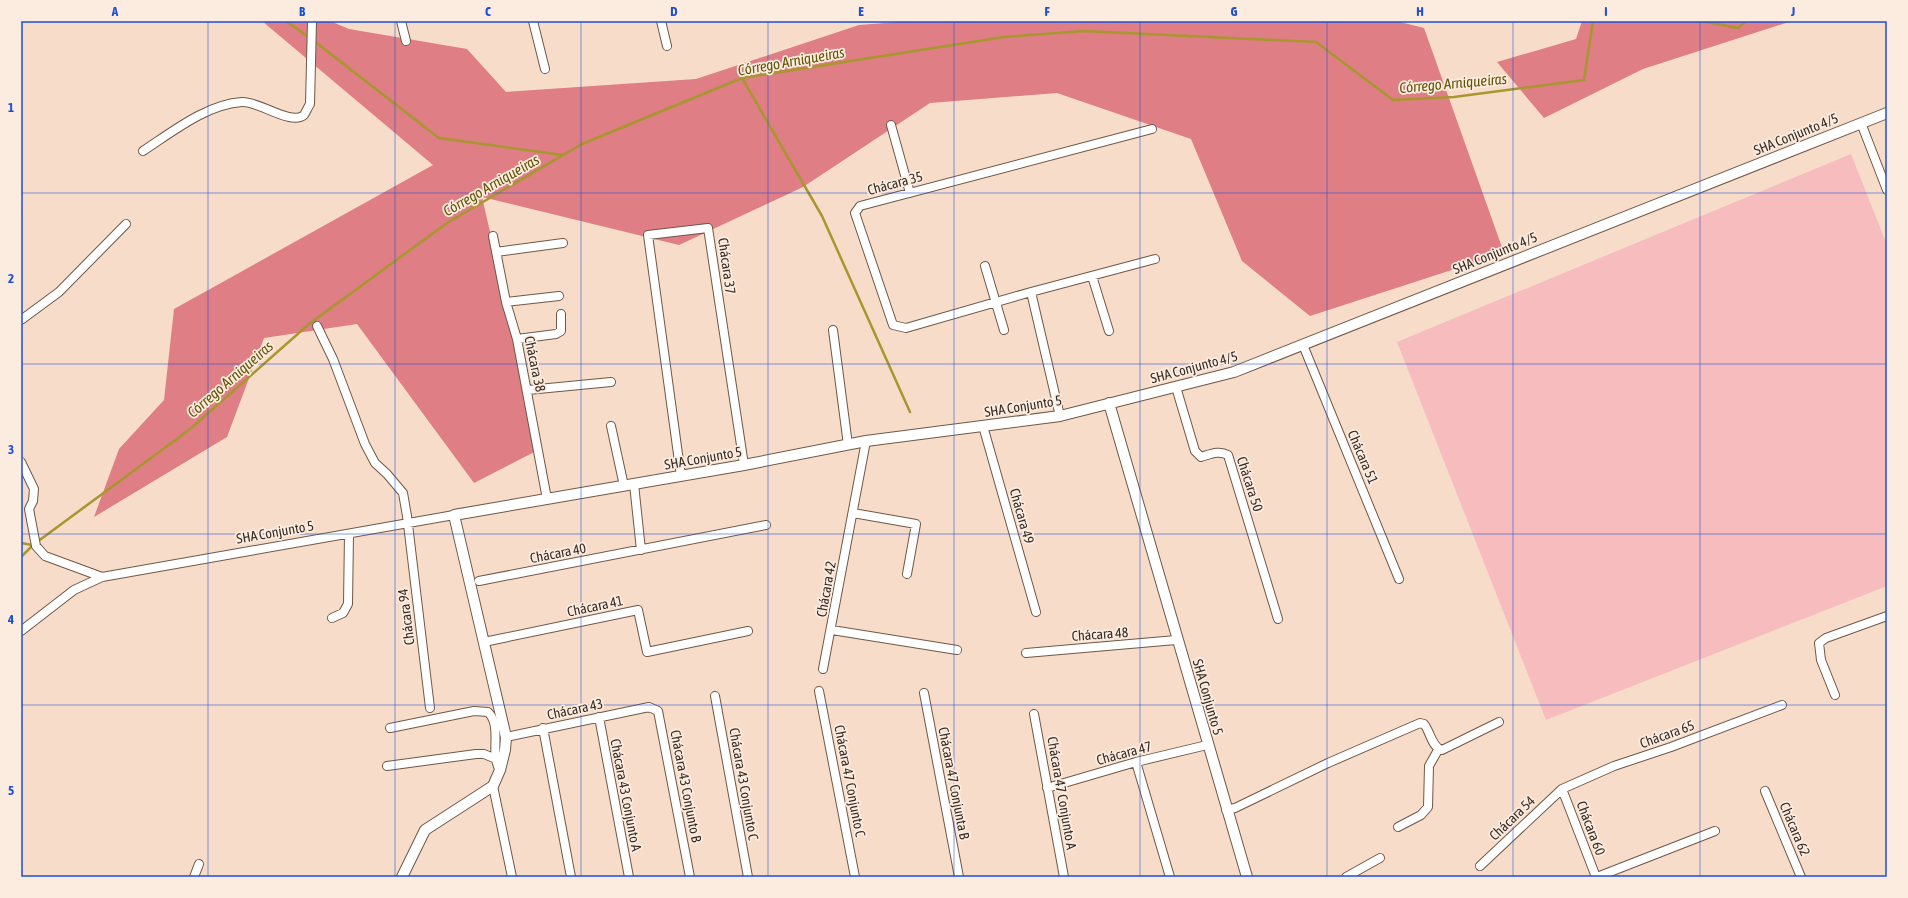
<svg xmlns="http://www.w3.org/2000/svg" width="1908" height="898" viewBox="0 0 1908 898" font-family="'Asap Condensed',sans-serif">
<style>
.green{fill:#f6bcbe}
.forest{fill:#df7e84}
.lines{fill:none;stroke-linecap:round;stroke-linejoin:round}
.stream{stroke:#a8962f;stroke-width:2.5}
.minor-casing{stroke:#6f5847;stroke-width:10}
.tertiary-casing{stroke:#6f5847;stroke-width:12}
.minor{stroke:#fff;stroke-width:8}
.tertiary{stroke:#fff;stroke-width:10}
.grid{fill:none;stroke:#1d4ed8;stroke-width:1;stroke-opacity:0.55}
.labels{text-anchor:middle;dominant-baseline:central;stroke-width:3.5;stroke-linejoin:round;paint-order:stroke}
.street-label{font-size:14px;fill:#352b23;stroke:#fcece0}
.water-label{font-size:15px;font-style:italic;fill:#625506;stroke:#fcece0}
.neatline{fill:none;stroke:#1d4ed8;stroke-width:1.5}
.grid-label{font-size:13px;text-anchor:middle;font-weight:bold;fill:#1d4ed8}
</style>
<rect width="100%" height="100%" fill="#f7dcc9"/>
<path class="green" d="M 1851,154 L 1887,245 L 1887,586 L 1546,720 L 1397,342 Z"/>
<path class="forest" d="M 262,21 L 330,21 L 349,29 L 467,49 L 506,92 L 696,79 L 859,25 L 912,21 L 1396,21 L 1424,28 L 1504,253 L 1310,316 L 1242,261 L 1191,139 L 1057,93 L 930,103 L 803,187 L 679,245 L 482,197 L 540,449 L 474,483 L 357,324 L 264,338 L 227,437 L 94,517 L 119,449 L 164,400 L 174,309 L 433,165 Z
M 1582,21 L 1792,21 L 1643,69 L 1544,118 L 1497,62 L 1576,39 Z"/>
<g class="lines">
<path class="stream" d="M 286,21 L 310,38
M 1701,21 L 1738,28 L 1746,21
M 314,41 L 439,138 L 563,155
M 742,78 L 822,216 L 910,412
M 37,542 L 189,430 L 309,324 L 447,223 L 582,144 L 742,78 L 1004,37 L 1084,31 L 1316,42 L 1393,100 L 1454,97 L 1584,80 L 1593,21
M 21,543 L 32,545
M 21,557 L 33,545"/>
<defs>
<path id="minor" d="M 401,21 L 406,41
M 533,21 L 545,69
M 661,21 L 667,46
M 1861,123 L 1887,190
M 891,125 L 910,193
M 143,151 C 172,132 207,104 242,102 C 259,101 291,126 304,115 C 306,112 308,107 310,104 L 312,21
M 493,236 L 506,302 L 517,339 L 547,499
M 496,252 L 563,243
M 985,266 L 1004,330
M 1092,276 L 1109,331
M 1031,292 L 1155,259
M 506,302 L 559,296
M 21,320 L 59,292 L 126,224
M 317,326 L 333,359 L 365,444 L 375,463 L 387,474 L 403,493 L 407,516 L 430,708
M 833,330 L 848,445
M 517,339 L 556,334 L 561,331 L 561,314
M 1303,345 L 1399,579
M 1176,387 L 1195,451 L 1201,457 C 1211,454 1219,450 1228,455 L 1278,619
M 528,390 L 611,382
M 1060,416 L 1031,292 L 906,328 L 893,325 L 855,213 L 860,206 L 1152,129
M 611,426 L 624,486
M 983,426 L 1036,612
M 21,462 L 34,489 L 33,501 L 29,509 L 36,546 L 45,556 L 102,577
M 681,476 L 648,235 L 708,228 L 744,465
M 634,484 L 641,550
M 853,513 L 916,524 L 907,574
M 479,581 L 766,525
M 332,618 L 343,613 L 348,604 L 349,534
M 832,630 L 957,650
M 21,631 L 74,590 L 102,577 L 454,515
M 484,642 L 638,610 L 647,652 L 748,631
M 1026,653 L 1176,640
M 823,669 L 866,441
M 819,691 L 855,877
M 924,693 L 959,877
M 1835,695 L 1821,660 L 1819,643 L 1826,638 L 1887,616
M 715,696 L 748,877
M 1034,714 L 1064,877
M 599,717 L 629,877
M 390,728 L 474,711 L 488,712 C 503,727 489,754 500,770
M 543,728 L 571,877
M 506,737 L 649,707 L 658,711 L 690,877
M 1136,762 L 1170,877
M 387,766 L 476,754 L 484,754 L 496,759
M 493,786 L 512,877
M 1047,788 L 1136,762 L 1207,745
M 1562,789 L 1596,877
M 1765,791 L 1801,877
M 1226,810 L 1235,808 L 1328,763 L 1420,723 L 1424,724 C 1430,731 1432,748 1442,750 L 1499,722
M 1398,827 L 1421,815 L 1428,807 L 1429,766 L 1438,750
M 1480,866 L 1562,789 L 1614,766 L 1671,747 L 1782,705
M 194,877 L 199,864
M 1346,877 L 1380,858
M 1597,877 L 1715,831"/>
<path id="tertiary" d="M 1109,403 L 1247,877
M 402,877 L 425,830 L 493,786 L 500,770 L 505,750 L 506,737 L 454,515 L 744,465 L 866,441 L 1060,416 L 1234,372 L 1887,113"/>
</defs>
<use href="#minor" class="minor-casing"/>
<use href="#tertiary" class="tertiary-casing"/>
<use href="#minor" class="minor"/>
<use href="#tertiary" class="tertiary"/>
</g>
<path class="grid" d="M 208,21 L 208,877M 395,21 L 395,877M 581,21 L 581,877M 768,21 L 768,877M 954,21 L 954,877M 1140,21 L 1140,877M 1327,21 L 1327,877M 1513,21 L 1513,877M 1700,21 L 1700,877M 21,193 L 1887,193M 21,364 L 1887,364M 21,534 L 1887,534M 21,705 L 1887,705"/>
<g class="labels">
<g class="street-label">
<text transform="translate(1796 134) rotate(-22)">SHA Conjunto 4/5</text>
<text transform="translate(895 183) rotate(-15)">Chácara 35</text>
<text transform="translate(1495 253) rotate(-22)">SHA Conjunto 4/5</text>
<text transform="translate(727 266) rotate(82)">Chácara 37</text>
<text transform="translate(535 364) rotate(78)">Chácara 38</text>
<text transform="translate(1194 367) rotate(-15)">SHA Conjunto 4/5</text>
<text transform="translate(1023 406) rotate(-9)">SHA Conjunto 5</text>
<text transform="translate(1363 457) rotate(67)">Chácara 51</text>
<text transform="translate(703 458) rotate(-10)">SHA Conjunto 5</text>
<text transform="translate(1250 484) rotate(72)">Chácara 50</text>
<text transform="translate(1022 516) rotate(74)">Chácara 49</text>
<text transform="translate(275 532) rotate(-10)">SHA Conjunto 5</text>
<text transform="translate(558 553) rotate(-11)">Chácara 40</text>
<text transform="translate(826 589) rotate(-80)">Chácara 42</text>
<text transform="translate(595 606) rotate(-12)">Chácara 41</text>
<text transform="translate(406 617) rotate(-97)">Chácara 94</text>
<text transform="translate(1100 634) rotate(-4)">Chácara 48</text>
<text transform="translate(1208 697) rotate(74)">SHA Conjunto 5</text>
<text transform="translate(575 709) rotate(-12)">Chácara 43</text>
<text transform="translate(1667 734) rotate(-20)">Chácara 65</text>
<text transform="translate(1124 753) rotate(-15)">Chácara 47</text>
<text transform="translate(850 781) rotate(79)">Chácara 47 Conjunto C</text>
<text transform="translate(954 783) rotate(79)">Chácara 47 Conjunta B</text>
<text transform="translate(744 784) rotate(80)">Chácara 43 Conjunto C</text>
<text transform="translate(686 786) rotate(79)">Chácara 43 Conjunto B</text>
<text transform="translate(1062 793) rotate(80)">Chácara 47 Conjunto A</text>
<text transform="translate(626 795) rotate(79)">Chácara 43 Conjunto A</text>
<text transform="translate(1512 818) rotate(-44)">Chácara 54</text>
<text transform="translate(1591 828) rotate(69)">Chácara 60</text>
<text transform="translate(1795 829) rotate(67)">Chácara 62</text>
</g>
<g class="water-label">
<text transform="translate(791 61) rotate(-10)">Córrego Arniqueiras</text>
<text transform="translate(1453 83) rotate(-5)">Córrego Arniqueiras</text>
<text transform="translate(491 185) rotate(-30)">Córrego Arniqueiras</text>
<text transform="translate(230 379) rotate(-41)">Córrego Arniqueiras</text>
</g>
</g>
<rect width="1908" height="898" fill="none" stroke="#fcece0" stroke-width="44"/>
<rect x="22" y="22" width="1864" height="854" class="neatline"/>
<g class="grid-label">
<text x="115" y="16">A</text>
<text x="302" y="16">B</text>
<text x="488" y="16">C</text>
<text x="674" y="16">D</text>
<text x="861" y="16">E</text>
<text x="1047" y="16">F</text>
<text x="1234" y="16">G</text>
<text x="1420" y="16">H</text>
<text x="1606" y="16">I</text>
<text x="1793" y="16">J</text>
<text x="11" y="112">1</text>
<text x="11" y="283">2</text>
<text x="11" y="454">3</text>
<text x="11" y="624">4</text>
<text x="11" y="795">5</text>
</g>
</svg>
